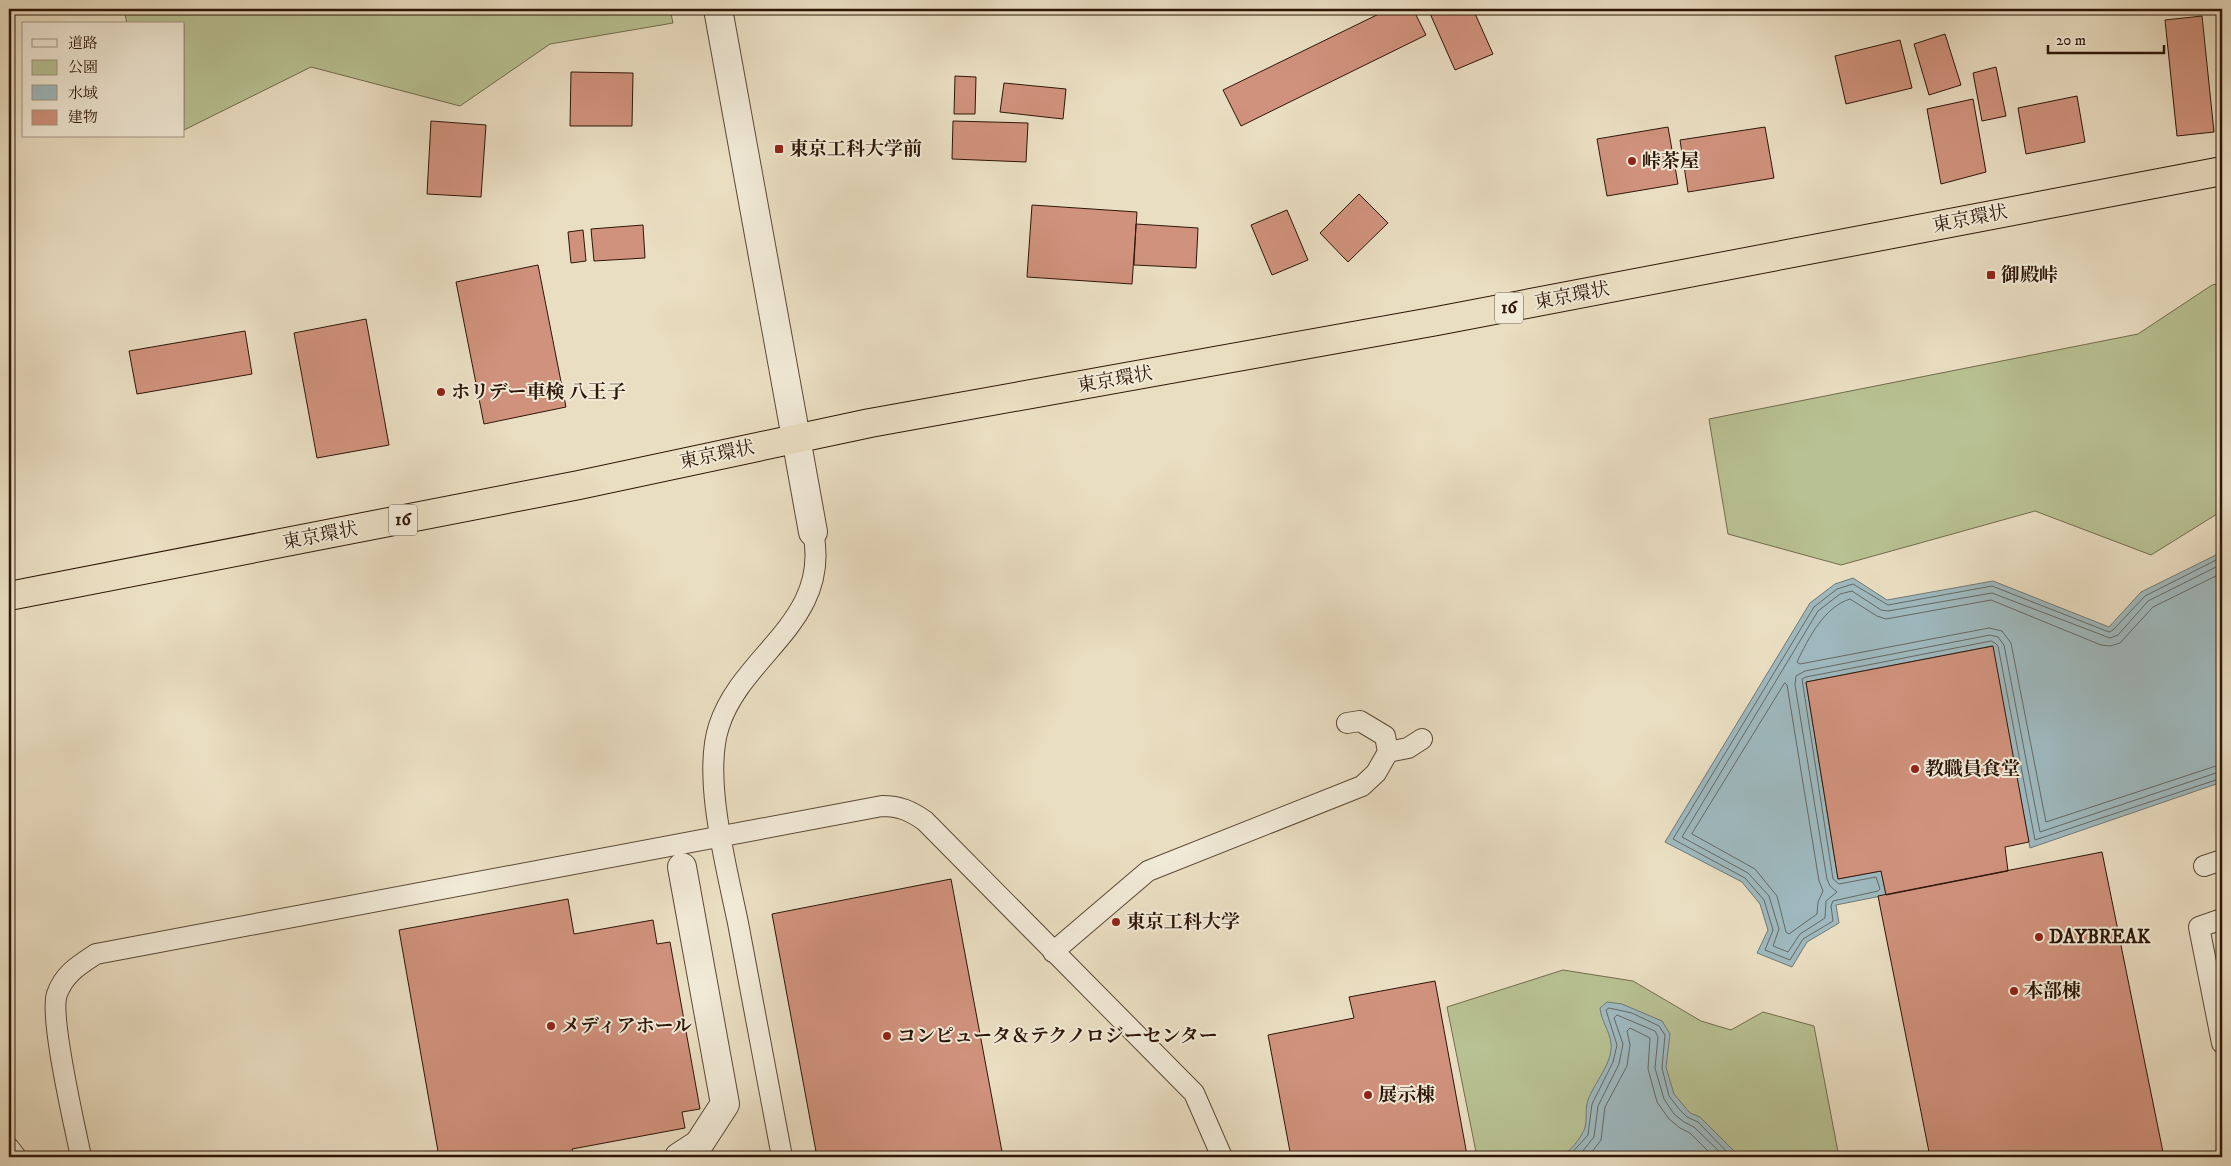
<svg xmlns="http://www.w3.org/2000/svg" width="2231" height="1166" viewBox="0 0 2231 1166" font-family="'IM FELL DW Pica','Noto Serif JP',serif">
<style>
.green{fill:#b8c193;stroke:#726c4d}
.water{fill:#9eb9bf;stroke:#717875}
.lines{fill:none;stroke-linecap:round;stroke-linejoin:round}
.shore{stroke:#666863;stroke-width:1}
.building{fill:#d0927d;stroke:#2d1607}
.service-casing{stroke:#5c4836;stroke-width:22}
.pedestrian-casing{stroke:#5c4836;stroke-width:30}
.minor-casing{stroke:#5c4836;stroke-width:30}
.tertiary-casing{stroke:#5c4836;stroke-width:30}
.trunk-casing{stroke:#2d1607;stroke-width:30}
.service{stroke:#f1ead7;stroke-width:20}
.pedestrian{stroke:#f1ead7;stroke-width:28}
.minor{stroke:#f1ead7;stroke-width:28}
.tertiary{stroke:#f1ead7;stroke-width:28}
.trunk{stroke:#eadec2;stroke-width:28}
.poi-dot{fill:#8f2418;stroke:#f1ead7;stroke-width:2}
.labels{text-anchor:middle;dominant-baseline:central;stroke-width:4;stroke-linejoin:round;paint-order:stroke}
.shield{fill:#f1ead7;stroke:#685645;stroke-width:1}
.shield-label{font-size:18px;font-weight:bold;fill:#2d1607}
.poi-label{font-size:19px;font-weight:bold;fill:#2d1607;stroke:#f1ead7;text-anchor:start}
.street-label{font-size:19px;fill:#2d1607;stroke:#f1ead7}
</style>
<rect width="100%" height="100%" fill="#eadec2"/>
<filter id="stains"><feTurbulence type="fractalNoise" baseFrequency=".004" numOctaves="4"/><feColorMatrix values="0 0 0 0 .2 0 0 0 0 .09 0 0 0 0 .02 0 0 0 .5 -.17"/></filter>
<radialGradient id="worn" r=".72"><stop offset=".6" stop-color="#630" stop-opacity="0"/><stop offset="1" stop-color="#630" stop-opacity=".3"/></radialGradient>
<path class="green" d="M 124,9 L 670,9 L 673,23 L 550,44 L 460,106 L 311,67 L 184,130 L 184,24 L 127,24 Z
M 2222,283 L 2222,481 L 2217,514 L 2151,555 L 2035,511 L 1841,565 L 1728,534 L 1709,419 L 2138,334 L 2212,285 Z
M 1563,970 L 1633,981 L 1701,1021 L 1731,1030 L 1763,1012 L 1814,1026 L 1839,1157 L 1477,1157 L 1447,1007 Z"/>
<path class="water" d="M 2222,552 L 2222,782 L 2030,848 L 1992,646 L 1806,682 L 1838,879 L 1881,871 L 1886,895 L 1836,905 L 1839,923 L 1807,942 L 1792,967 L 1757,953 L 1768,930 L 1760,904 L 1742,882 L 1665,842 L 1810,603 L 1835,584 L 1853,578 L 1887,600 L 1993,581 L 2109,627 L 2141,592 Z
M 1607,1002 L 1622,1004 L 1662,1021 L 1670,1034 L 1666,1067 L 1674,1094 L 1690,1113 L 1700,1117 L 1736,1153 L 1738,1157 L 1558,1157 C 1568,1154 1577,1143 1582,1134 C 1589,1124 1584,1111 1588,1100 C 1594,1083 1613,1063 1611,1044 C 1610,1031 1601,1021 1600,1008 Z"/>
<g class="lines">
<path class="shore" d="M 2222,557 L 2145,596 L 2113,630 L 2109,632 L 1992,586 L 1888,605 L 1853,584 L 1837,589 L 1814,607 L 1673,839 L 1745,878 L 1764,900 L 1773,930 L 1765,950 L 1790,960 L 1803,939 L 1833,921 L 1831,906 L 1833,901 L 1878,891 L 1880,889 L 1876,877 L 1839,884 L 1833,879 L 1802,679 L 1806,677 L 1991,641 L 1995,643 L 1998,646 L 2035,840 L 2222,778
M 2222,564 L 2148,601 L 2118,635 L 2110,638 L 1992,593 L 1888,611 L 1881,610 L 1852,591 L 1840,594 L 1818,611 L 1682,837 L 1748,873 L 1769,896 L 1779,929 L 1773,946 L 1788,952 L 1800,934 L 1825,918 L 1826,901 L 1837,892 L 1830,886 L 1827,879 L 1795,685 L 1796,676 L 1805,671 L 1990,635 L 1998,637 L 2004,645 L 2040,832 L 2222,771
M 2222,573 L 2153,607 L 2120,643 L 2110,646 L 2101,645 L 1991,600 L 1886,619 L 1877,616 L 1850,599 C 1824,607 1808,639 1797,662 L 1800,664 L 1989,628 L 2002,631 L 2011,643 L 2046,822 L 2222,764
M 1785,683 L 1787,685 L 1819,881 L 1823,891 L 1818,902 L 1817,914 L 1789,934 L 1786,932 L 1777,896 L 1755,869 L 1692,834 Z
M 1568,1157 L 1588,1135 L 1592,1104 L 1613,1062 L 1617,1045 L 1606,1010 L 1609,1008 L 1632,1013 L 1659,1026 L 1665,1035 L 1662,1068 L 1669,1096 L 1679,1109 L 1687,1117 L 1698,1122 L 1732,1157
M 1578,1157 L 1594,1137 L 1598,1106 L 1619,1064 L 1623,1044 L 1614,1018 L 1617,1015 L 1655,1031 L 1658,1037 L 1655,1068 L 1664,1099 L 1674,1114 L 1684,1122 L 1694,1127 L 1725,1157
M 1588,1157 L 1601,1140 L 1605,1107 L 1627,1066 L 1630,1045 L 1627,1031 L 1630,1028 L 1650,1038 L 1648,1069 L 1657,1102 L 1669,1119 L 1680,1128 L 1690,1133 L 1714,1157"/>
</g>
<path class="building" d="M 1389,9 L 1413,9 L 1426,35 L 1241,126 L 1223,90 Z
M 1428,9 L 1473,9 L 1493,54 L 1455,70 Z
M 2202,16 L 2214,132 L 2177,136 L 2165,20 Z
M 1945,34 L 1961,85 L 1929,95 L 1914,44 Z
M 1900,40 L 1912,88 L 1846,104 L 1835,56 Z
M 1996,67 L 2006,116 L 1982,121 L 1973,73 Z
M 571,72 L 633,73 L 632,126 L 570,126 Z
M 955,76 L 976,77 L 975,114 L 954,114 Z
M 1004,83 L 1066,89 L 1063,119 L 1000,112 Z
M 2077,96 L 2085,142 L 2026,154 L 2018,108 Z
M 1973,99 L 1986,172 L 1941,184 L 1927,109 Z
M 431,121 L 486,125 L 481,197 L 427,194 Z
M 953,121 L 1028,123 L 1026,162 L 952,159 Z
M 1668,127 L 1678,184 L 1607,196 L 1597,139 Z
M 1765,127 L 1774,178 L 1688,192 L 1680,140 Z
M 1359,194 L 1388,223 L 1348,262 L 1320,233 Z
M 1032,205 L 1137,212 L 1132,284 L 1027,277 Z
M 1287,210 L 1308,260 L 1272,275 L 1251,225 Z
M 1136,224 L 1198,228 L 1196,268 L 1134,265 Z
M 643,225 L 645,258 L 594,261 L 591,229 Z
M 583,230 L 586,261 L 571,263 L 568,232 Z
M 538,265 L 566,407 L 484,424 L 456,282 Z
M 366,319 L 389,445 L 317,458 L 294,333 Z
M 245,331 L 252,374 L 137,394 L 129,351 Z
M 1993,646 L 2029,842 L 2005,847 L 2008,871 L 1886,895 L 1881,871 L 1838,879 L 1806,682 Z
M 2102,852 L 2164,1157 L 1930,1157 L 1878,896 Z
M 951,879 L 1003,1157 L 817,1157 L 772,914 Z
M 568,899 L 574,934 L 653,920 L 657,944 L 670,942 L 700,1109 L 682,1112 L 685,1128 L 572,1149 L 574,1157 L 439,1157 L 399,930 Z
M 1435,981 L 1467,1155 L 1456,1157 L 1291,1157 L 1268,1035 L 1354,1018 L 1349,997 Z"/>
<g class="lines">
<defs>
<path id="service" d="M 1388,752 L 1408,748 L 1422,739
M 2204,866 L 2222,860
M 2222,919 L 2199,927 L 2222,1043
M 1053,952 L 1148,871 L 1362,786 L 1376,773 L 1388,752 L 1385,736 L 1360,721 L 1347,723
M 9,1148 L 16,1157
M 81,1157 C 75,1127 49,1017 57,994 C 64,974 79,965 96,954 L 882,806 C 900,806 911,811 925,821 L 1194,1093 L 1222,1157
M 782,1157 C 768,1079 753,1001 738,923 C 727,869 702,777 719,726 C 742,654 832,621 813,532"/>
<path id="pedestrian" d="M 679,1157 L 699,1144 L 725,1104 L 682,867"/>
<path id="minor" d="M 796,438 L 813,532"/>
<path id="tertiary" d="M 718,9 L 796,438"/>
<path id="trunk" d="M 9,596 L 579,485 L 870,423 L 1437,321 L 2222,171"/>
</defs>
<use href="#service" class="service-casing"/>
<use href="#pedestrian" class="pedestrian-casing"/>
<use href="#minor" class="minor-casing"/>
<use href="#tertiary" class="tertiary-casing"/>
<use href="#trunk" class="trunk-casing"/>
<use href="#service" class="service"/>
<use href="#pedestrian" class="pedestrian"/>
<use href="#minor" class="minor"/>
<use href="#tertiary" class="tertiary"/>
<use href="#trunk" class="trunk"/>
</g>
<g class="poi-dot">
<rect x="774" y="144" width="10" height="10" rx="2.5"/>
<circle cx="1632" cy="161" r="5"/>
<rect x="1986" y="270" width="10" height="10" rx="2.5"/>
<circle cx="441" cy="392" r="5"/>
<circle cx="1915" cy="769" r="5"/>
<circle cx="1116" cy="922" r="5"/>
<circle cx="2039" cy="937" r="5"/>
<circle cx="2014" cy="991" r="5"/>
<circle cx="551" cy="1026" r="5"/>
<circle cx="887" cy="1036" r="5"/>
<circle cx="1368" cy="1095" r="5"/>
</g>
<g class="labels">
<g class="shield">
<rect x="1495" y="292.5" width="28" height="31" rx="4"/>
<rect x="389" y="504.5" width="28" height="31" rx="4"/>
</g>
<g class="shield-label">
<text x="1509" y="308">16</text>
<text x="403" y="520">16</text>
</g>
<g class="poi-label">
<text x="789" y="149">東京工科大学前</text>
<text x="1642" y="161">峠茶屋</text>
<text x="2001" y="275">御殿峠</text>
<text x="451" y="392">ホリデー車検 八王子</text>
<text x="1925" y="769">教職員食堂</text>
<text x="1126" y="922">東京工科大学</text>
<text x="2049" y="937">DAYBREAK</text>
<text x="2024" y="991">本部棟</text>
<text x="561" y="1026">メディアホール</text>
<text x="897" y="1036">コンピュータ＆テクノロジーセンター</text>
<text x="1378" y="1095">展示棟</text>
</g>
<g class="street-label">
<text transform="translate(1970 219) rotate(-11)">東京環状</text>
<text transform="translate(1572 296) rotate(-11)">東京環状</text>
<text transform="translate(1115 380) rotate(-10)">東京環状</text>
<text transform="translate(717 455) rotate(-12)">東京環状</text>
<text transform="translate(320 536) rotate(-11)">東京環状</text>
</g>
</g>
<rect width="2231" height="1166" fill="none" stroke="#eadec2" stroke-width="30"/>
<rect x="10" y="10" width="2211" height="1146" fill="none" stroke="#2d1607" stroke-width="2.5"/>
<rect x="15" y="15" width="2201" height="1136" fill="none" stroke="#2d1607"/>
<rect x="22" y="22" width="162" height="115" fill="#f1ead7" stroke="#a39584"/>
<rect x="32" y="39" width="25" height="8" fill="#f1ead7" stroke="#a39584"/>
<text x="68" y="48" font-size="15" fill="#2d1607">道路</text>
<rect x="32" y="60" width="25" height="15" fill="#b8c193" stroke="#a39584"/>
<text x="68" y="72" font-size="15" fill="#2d1607">公園</text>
<rect x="32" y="85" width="25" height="15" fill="#9eb9bf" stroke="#a39584"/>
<text x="68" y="98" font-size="15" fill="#2d1607">水域</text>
<rect x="32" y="110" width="25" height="15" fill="#d0927d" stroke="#a39584"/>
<text x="68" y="122" font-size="15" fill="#2d1607">建物</text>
<path d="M2048 45v8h116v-8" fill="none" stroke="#2d1607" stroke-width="2.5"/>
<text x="2056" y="45" font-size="15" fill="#2d1607" stroke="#f1ead7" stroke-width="4" paint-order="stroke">20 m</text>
<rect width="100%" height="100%" filter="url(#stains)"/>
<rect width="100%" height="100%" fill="url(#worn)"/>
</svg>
